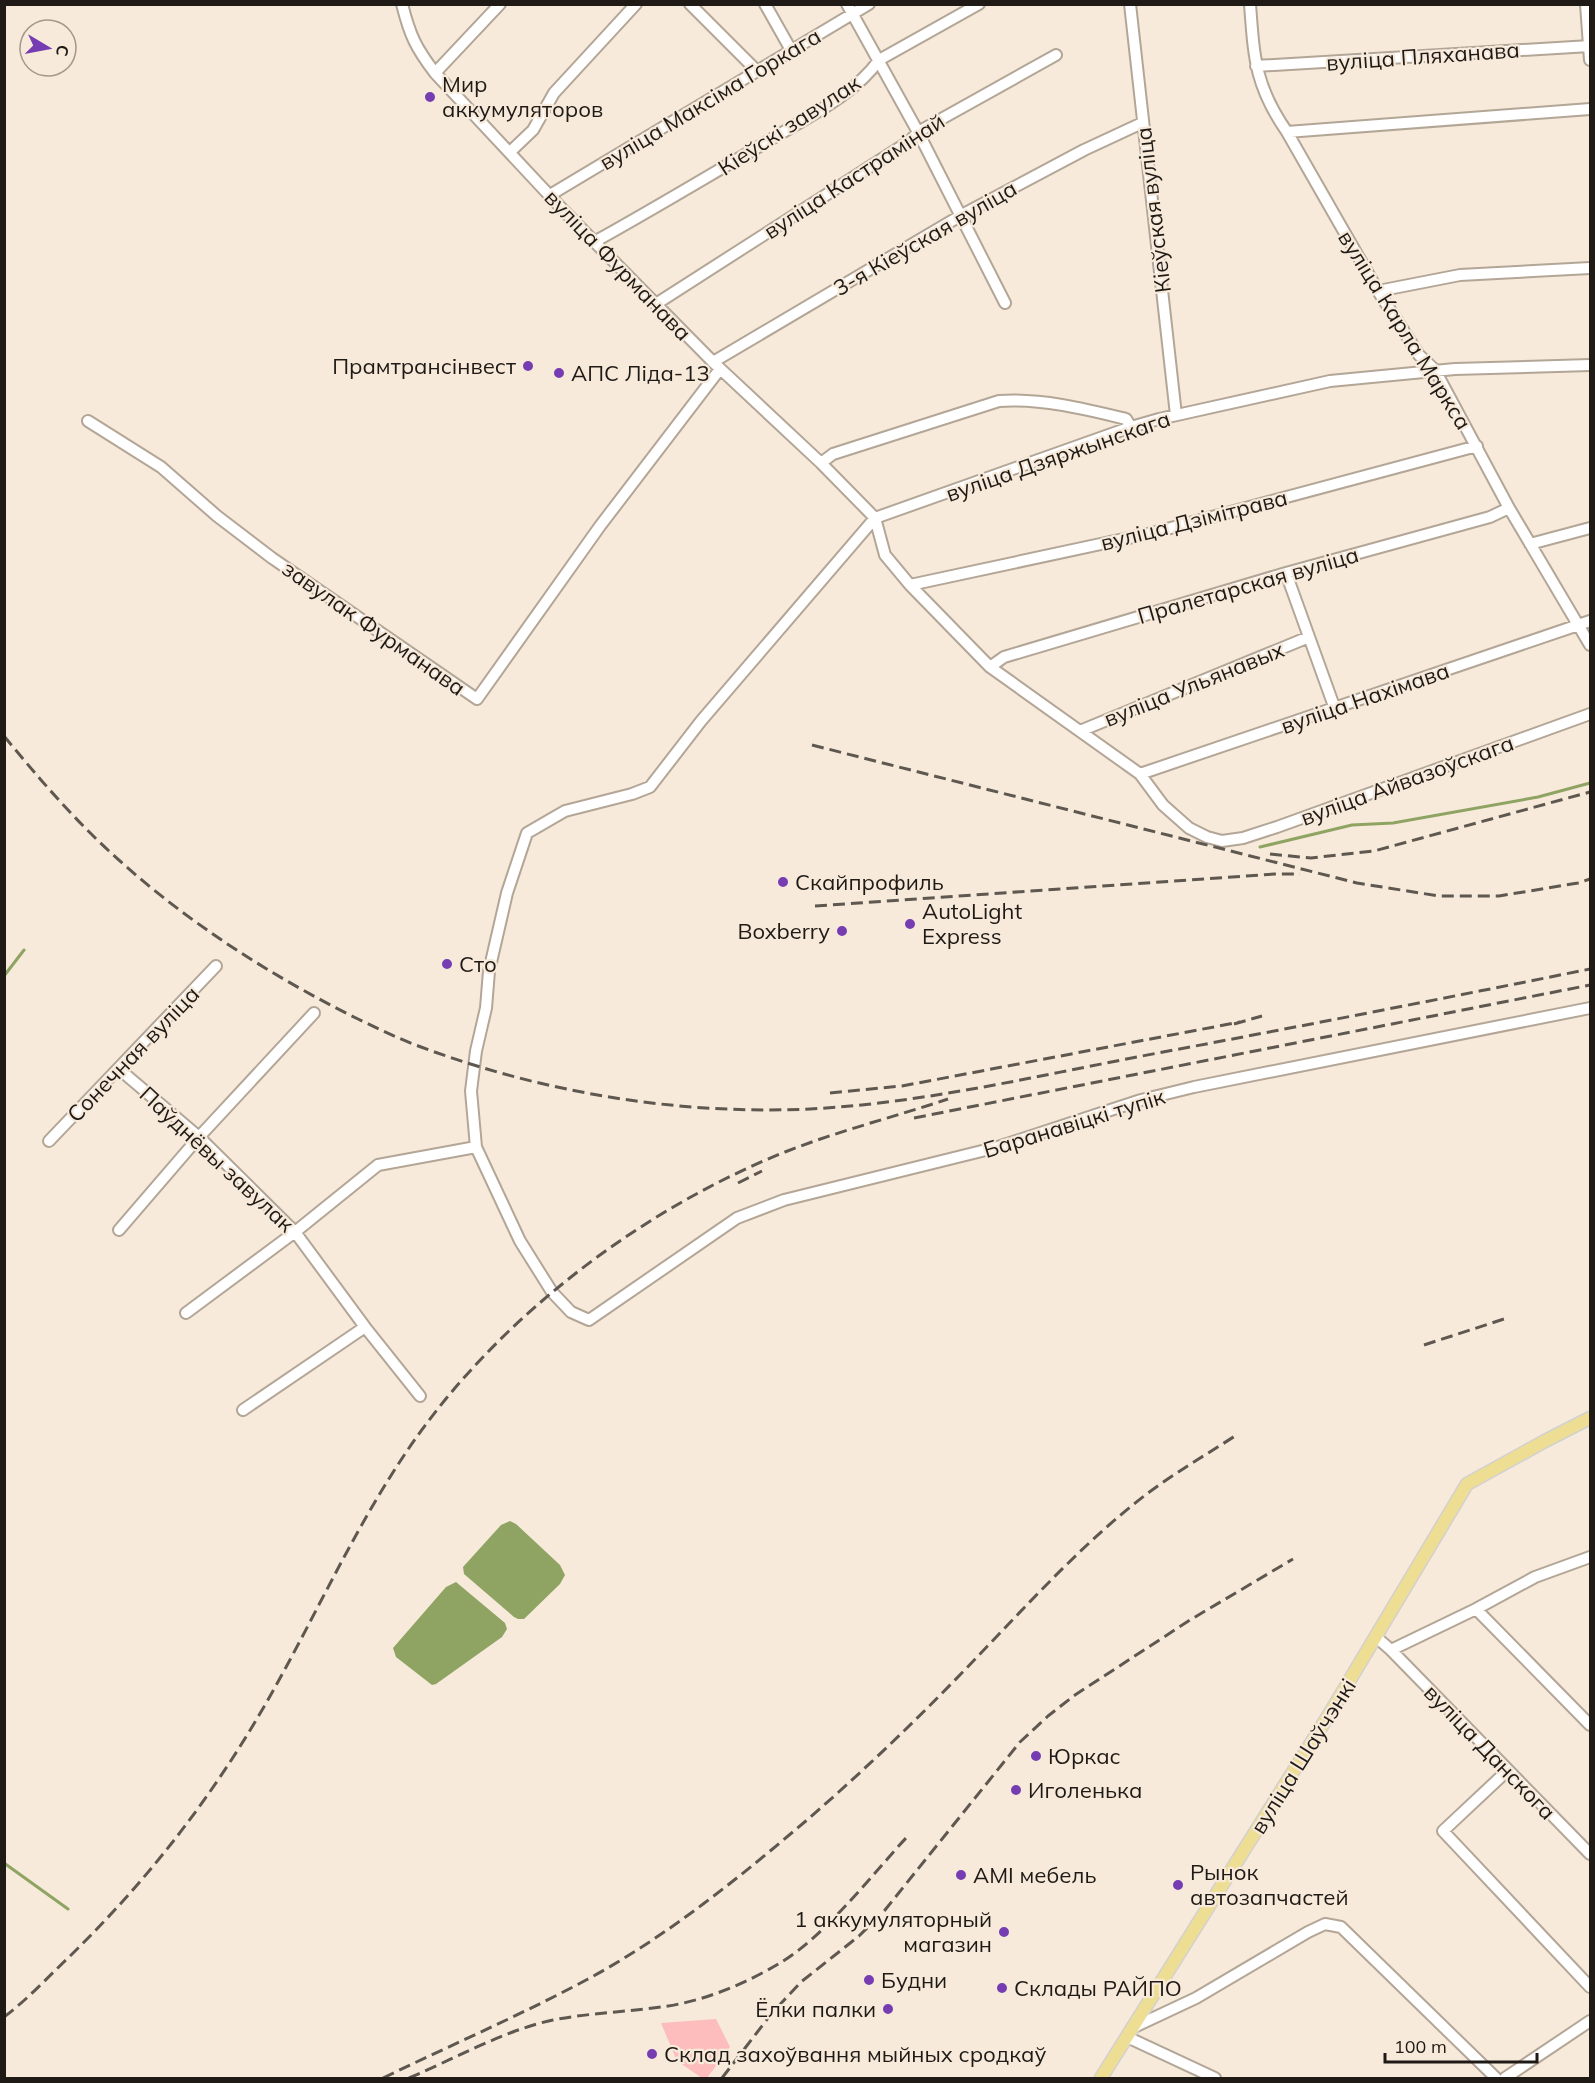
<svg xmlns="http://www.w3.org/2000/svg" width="1595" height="2083" viewBox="0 0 1595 2083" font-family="Mulish,sans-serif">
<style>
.green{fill:#fcbdbc}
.water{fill:#8fa463}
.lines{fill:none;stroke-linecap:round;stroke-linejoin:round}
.stream{stroke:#8fa463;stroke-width:3}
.minor-casing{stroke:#b3a697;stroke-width:14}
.major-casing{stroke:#d2d1d0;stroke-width:15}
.minor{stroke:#fff;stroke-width:10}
.major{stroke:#eede94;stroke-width:12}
.rail{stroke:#5f5850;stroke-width:3;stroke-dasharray:12 6;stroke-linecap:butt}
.poi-dot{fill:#763db3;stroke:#f7eada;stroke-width:2}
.labels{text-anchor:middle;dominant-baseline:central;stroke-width:4.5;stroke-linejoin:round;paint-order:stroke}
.street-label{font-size:22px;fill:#1f1a15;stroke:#f7eada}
.poi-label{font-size:22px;fill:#1f1a15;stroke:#f7eada;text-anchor:start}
</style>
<rect width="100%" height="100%" fill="#f7eada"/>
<path class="green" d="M 716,2019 L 730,2047 L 707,2078 L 702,2078 L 677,2061 L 661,2023 Z"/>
<path class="water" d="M 510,1521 L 516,1524 L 560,1565 L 565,1575 L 560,1584 L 524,1619 L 518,1619 L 514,1617 L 464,1574 L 463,1567 L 501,1525 Z
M 456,1582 L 505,1623 L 507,1629 L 502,1637 L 436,1684 L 432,1685 L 396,1657 L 393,1648 L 446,1587 Z"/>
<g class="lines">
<path class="stream" d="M 1260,847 L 1352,825 L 1393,823 L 1538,797 L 1590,783
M 4,976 L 24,950
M 4,1863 L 68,1909"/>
<defs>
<path id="minor" d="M 402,4 C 410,36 416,48 435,73 L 564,211 L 713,362 L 821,463 L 875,518 L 885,555 L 910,585 L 990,667 L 1140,774 L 1163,805 L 1189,828 L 1207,837 L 1222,841 L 1243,838 L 1277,827 L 1590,714
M 690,4 L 756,70
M 765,4 L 791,50
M 847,4 L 918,132 L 1005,303
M 1130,4 L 1176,415
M 1250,4 C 1254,58 1255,86 1287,132 L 1378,291 L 1419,355 L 1435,370 L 1509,508 L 1590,645
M 1586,4 L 1590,60
M 1256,66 L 1590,46
M 435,73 L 500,4
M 1287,132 L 1590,109
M 510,152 L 533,130 L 554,93 L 636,4
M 550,195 L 869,4
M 594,242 C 652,210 708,176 765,143 C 802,120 854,96 879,60 L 979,4
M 1378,291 L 1460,275 L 1590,268
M 656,304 L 910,141 L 918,132 L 1056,55
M 713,362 L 960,216 L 1084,150 L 1142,123
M 1590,365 L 1455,369 L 1330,381 L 1159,419 L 1131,427 L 875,518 L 701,721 L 650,787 L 632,794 L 565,811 L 527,833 L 507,893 L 489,971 L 486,1008 L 476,1051 L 471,1091 L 476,1147 L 520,1241 L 552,1292 L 571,1312 L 589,1320 L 737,1218 L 784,1200 L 998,1147 L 1141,1100 L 1194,1087 L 1590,1008
M 88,421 L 161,467 L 217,516 L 272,558 L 477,699 L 600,526 L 720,369
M 821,463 L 833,454 L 999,401 C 1041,398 1085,409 1126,419 L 1131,427
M 1530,544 L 1590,528
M 1286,573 L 1335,709
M 910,585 L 1152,533 L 1477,446
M 990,667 L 1004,657 L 1286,573 L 1490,517 L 1509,508
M 1080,731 L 1309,637
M 1140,774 L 1590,621
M 119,1069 L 199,1137 L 295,1232 L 365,1327 L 420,1396
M 49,1141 L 216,966
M 119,1230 L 199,1137 L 314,1013
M 186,1313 L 295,1232 L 378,1165 L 476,1147
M 243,1410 L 365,1327
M 1476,1609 L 1590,1725
M 1376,1637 L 1391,1650 L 1476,1609 L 1535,1577 L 1590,1557
M 1391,1650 L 1590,1854
M 1507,1771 L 1443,1831 L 1590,1987
M 1132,2028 L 1196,1998 L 1308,1932 L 1325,1924 L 1341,1927 L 1496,2078
M 1127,2037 L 1215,2078
M 1505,2078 L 1590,2021"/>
<path id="major" d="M 1101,2078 L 1330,1713 L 1467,1484 L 1545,1441 L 1590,1418"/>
</defs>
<use href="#minor" class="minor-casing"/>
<use href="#major" class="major-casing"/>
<use href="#minor" class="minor"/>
<use href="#major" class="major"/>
<path class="rail" d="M 4,736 C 37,776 71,816 109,851 C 182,919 269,975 358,1019 C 379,1029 399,1039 421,1047 C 544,1093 679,1115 810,1109 C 923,1103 1032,1077 1142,1056 C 1292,1028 1441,999 1590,969
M 812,745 L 1357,883 L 1439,896 L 1499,896 L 1578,883 L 1590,879
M 1270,854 L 1311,858 L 1374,851 L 1590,792
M 815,906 L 1275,874 L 1300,874
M 1234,1024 L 1262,1016
M 830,1093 L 902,1086 L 1240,1022
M 914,1118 L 1590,985
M 738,1183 L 762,1171
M 1424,1345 L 1504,1319
M 4,2017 C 28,1999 48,1977 69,1957 C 149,1879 214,1795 269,1698 C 316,1615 355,1527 409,1448 C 497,1319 640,1210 785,1152 C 838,1131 894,1117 948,1099
M 383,2078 C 451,2045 521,2015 588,1979 C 666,1937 740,1877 807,1820 C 867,1768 925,1712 979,1655 C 1029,1603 1078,1549 1134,1504 C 1167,1477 1203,1457 1238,1434
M 409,2078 C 454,2059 505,2030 553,2020 C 589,2013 625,2012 661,2007 C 702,2002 745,1984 780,1963 C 825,1936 870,1877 906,1838
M 722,2078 L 772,2013 L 801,1982 L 859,1936 L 885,1910 L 1020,1742 L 1048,1716 L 1075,1695 L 1190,1620 L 1293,1559"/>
</g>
<g class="poi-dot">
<circle cx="430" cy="97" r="6"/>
<circle cx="528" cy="366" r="6"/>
<circle cx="559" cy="373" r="6"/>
<circle cx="783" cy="882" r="6"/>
<circle cx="910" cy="924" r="6"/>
<circle cx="842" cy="931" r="6"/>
<circle cx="447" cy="964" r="6"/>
<circle cx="1036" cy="1756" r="6"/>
<circle cx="1016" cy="1790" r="6"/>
<circle cx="961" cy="1875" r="6"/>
<circle cx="1178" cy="1885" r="6"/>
<circle cx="1004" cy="1932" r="6"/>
<circle cx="869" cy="1980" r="6"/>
<circle cx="1002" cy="1988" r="6"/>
<circle cx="888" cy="2009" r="6"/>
<circle cx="652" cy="2054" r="6"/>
</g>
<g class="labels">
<g class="street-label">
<text transform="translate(1423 56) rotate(-4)">вуліца Пляханава</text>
<text transform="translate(710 99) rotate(-31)">вуліца Максіма Горкага</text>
<text transform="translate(789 125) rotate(-33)">Кіеўскі завулак</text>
<text transform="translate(854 176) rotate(-33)">вуліца Кастрамінай</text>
<text transform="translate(1153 210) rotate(-97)">Кіеўская вуліца</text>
<text transform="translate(925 238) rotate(-30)">3-я Кіеўская вуліца</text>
<text transform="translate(618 265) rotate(46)">вуліца Фурманава</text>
<text transform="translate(1405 330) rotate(58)">вуліца Карла Маркса</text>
<text transform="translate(1058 456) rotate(-19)">вуліца Дзяржынскага</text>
<text transform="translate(1194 520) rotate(-14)">вуліца Дзімітрава</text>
<text transform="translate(1248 585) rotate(-16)">Пралетарская вуліца</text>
<text transform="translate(374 628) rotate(35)">завулак Фурманава</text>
<text transform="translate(1194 684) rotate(-22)">вуліца Ульянавых</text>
<text transform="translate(1365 698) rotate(-19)">вуліца Нахімава</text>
<text transform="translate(1407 780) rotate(-20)">вуліца Айвазоўскага</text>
<text transform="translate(133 1054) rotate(-46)">Сонечная вуліца</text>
<text transform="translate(1074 1123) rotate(-17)">Баранавіцкі тупік</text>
<text transform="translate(217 1159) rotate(43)">Паўднёвы завулак</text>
<text transform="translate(1490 1752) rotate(46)">вуліца Данскога</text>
<text transform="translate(1303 1756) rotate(-58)">вуліца Шаўчэнкі</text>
</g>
<g class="poi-label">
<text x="442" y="84">Мир<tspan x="442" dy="25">аккумуляторов</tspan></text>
<text x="516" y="366" text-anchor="end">Прамтрансінвест</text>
<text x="571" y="373">АПС Ліда-13</text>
<text x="795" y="882">Скайпрофиль</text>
<text x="922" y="911">AutoLight<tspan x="922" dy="25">Express</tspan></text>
<text x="830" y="931" text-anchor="end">Boxberry</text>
<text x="459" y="964">Сто</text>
<text x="1048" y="1756">Юркас</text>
<text x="1028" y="1790">Иголенька</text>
<text x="1190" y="1872">Рынок<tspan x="1190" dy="25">автозапчастей</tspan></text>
<text x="973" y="1875">AMI мебель</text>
<text x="992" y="1919" text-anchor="end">1 аккумуляторный<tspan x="992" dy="25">магазин</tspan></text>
<text x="881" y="1980">Будни</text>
<text x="1014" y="1988">Склады РАЙПО</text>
<text x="876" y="2009" text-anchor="end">Ёлки палки</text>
<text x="664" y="2054">Склад захоўвання мыйных сродкаў</text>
</g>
</g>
<rect width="1595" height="2083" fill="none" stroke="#1f1a15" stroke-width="12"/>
<g transform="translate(48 48) rotate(100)"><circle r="28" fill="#f7eada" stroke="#a1978b" stroke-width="1.5"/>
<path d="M0-4.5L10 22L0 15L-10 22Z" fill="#763db3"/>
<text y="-9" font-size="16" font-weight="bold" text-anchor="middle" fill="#1f1a15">С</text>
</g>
<path d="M1385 2053v9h152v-9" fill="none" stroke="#1f1a15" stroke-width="3"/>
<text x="1394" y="2053" font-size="18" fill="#1f1a15" stroke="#f7eada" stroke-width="4.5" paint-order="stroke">100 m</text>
</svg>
